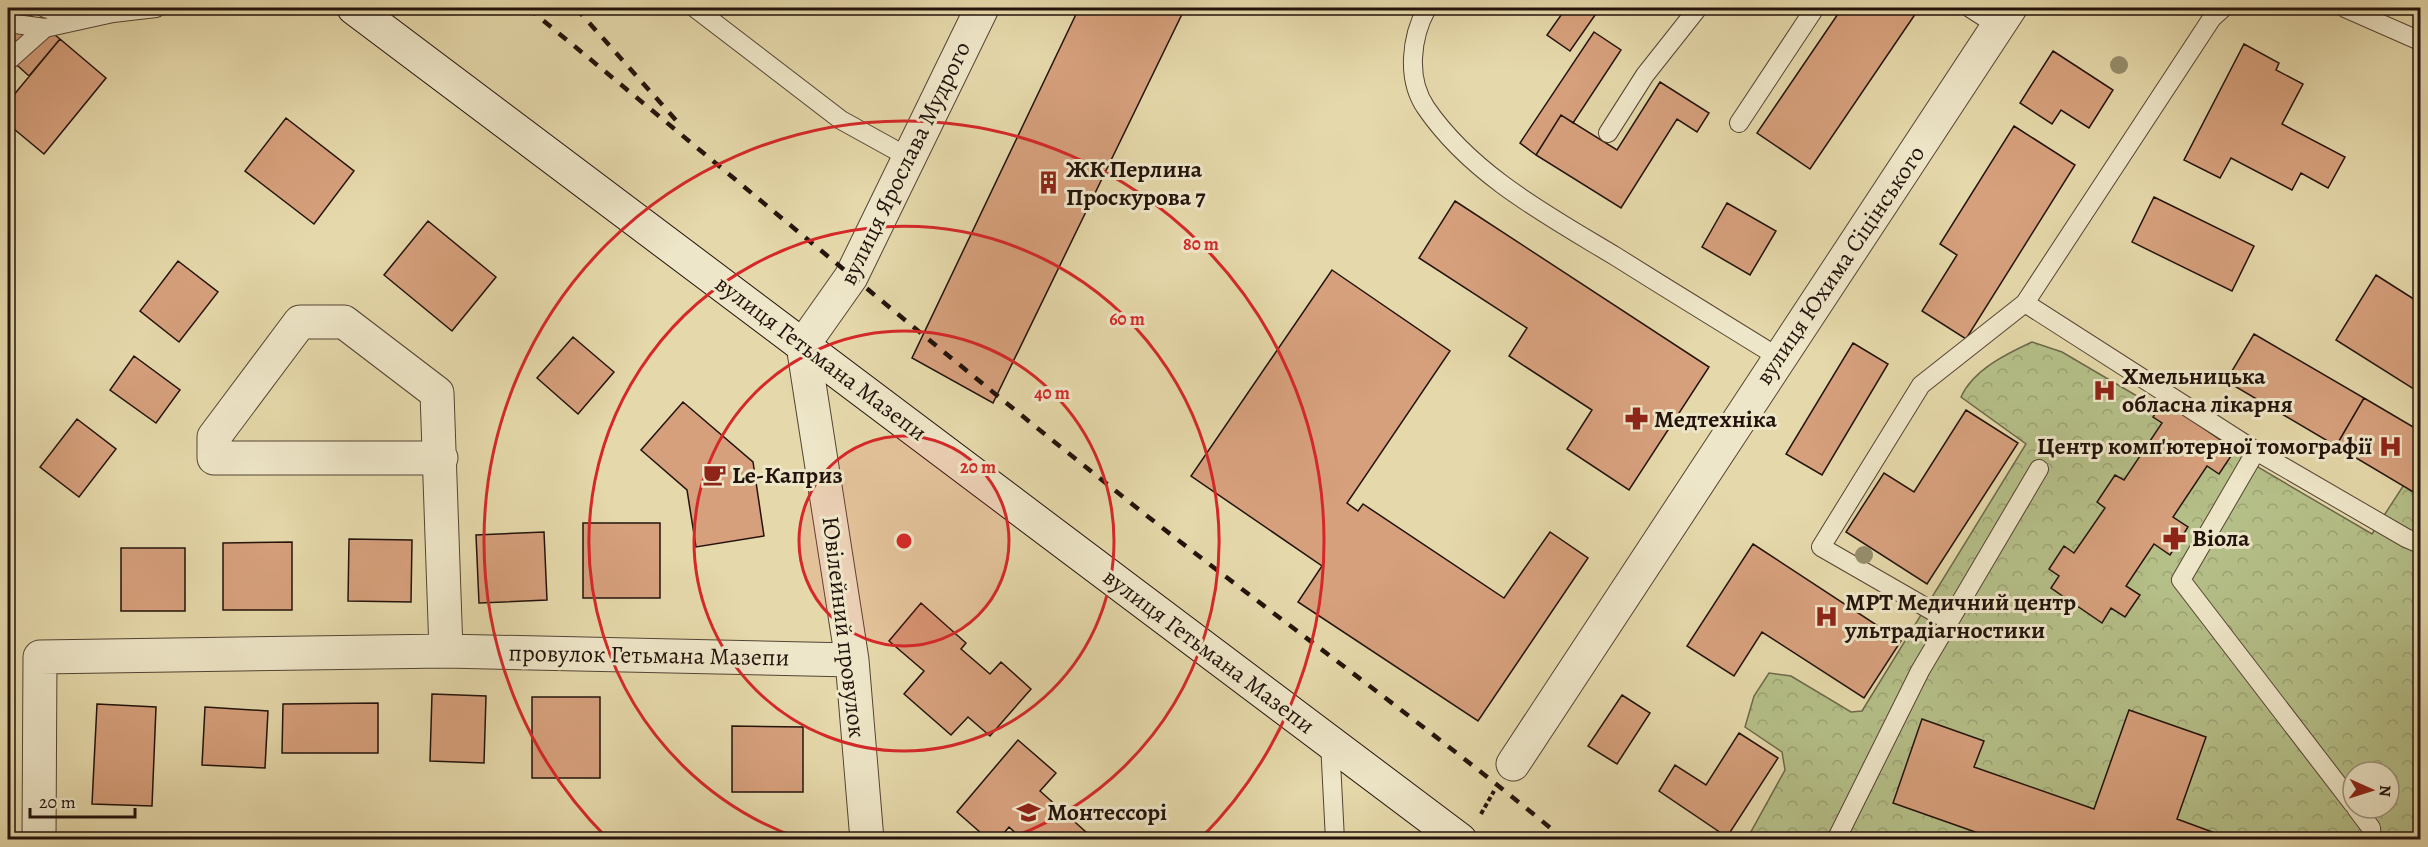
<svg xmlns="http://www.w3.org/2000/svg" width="2428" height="847" viewBox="0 0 2428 847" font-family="Alegreya,serif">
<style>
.forest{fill:url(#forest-crowns);stroke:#6c694a;stroke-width:1.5;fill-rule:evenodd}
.building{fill:#d6a07c;stroke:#23130c;stroke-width:1.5}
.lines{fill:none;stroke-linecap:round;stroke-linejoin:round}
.service-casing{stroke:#544434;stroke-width:20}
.minor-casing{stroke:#544434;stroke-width:35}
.secondary-casing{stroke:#23130c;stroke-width:35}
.path{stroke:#23130c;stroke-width:4;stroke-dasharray:4.5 3;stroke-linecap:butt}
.service{stroke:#eee6c8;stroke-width:18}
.minor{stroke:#eee6c8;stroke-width:33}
.secondary{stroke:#eee6c8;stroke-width:33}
.rail{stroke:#23130c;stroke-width:4.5;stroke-dasharray:10 10;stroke-linecap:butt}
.tree{fill:#968d6b}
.ring{fill:none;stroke:#d62828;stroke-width:3}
.labels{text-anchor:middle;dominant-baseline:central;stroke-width:6;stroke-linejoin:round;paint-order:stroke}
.street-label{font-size:24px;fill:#23130c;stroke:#eee6c8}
.poi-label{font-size:24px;font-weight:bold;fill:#23130c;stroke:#eee6c8;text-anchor:start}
.centre{fill:#d62828;stroke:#eee6c8;stroke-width:3}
.ring-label{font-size:18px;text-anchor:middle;font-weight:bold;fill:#d62828;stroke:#eee6c8;stroke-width:6;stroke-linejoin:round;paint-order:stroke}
</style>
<defs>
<pattern id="forest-crowns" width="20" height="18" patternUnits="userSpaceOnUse" patternTransform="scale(1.5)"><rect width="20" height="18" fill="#b5bf88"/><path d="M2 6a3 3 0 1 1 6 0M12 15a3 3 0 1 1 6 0" fill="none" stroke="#9ba374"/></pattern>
</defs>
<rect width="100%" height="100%" fill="#e5d8aa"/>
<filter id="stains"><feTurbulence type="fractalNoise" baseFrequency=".00333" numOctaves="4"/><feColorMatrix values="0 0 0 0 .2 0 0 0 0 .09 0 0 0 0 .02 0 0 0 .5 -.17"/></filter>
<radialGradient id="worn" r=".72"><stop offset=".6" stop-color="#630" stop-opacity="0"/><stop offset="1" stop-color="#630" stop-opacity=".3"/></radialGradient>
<path class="forest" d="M 2032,342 L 2062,352 L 2372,534 L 2420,460 L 2420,839 L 1747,839 L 1785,770 L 1782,752 L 1745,727 L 1754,696 L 1769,673 L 1791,676 L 1851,712 L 1862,711 L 2026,444 L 1961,397 C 1973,370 2006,354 2032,342 ZM 2353,772 L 2389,772 L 2389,808 L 2353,808 Z"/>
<path class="building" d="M 8,8 L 21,8 L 60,39 L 29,76 L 8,57 Z
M 1079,8 L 1185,8 L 993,403 L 912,358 Z
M 1566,8 L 1600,8 L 1570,51 L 1547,35 Z
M 1842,8 L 1908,8 L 1916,13 L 1810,169 L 1757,133 Z
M 1594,32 L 1621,50 L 1573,123 L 1561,115 L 1536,155 L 1520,143 Z
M 60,39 L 106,78 L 44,154 L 8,124 L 8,102 Z
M 2244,44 L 2279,63 L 2276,70 L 2303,84 L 2282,124 L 2345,157 L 2328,188 L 2301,173 L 2292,190 L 2231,158 L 2220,178 L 2184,160 Z
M 2053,51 L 2113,90 L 2089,128 L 2061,110 L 2052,124 L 2020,103 Z
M 1660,82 L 1709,113 L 1697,132 L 1677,119 L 1621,208 L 1536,155 L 1561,115 L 1617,150 Z
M 286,118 L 354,171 L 314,224 L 245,171 Z
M 2014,126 L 2075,165 L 1966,339 L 1922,311 L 1957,255 L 1940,244 Z
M 2154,197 L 2254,246 L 2232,291 L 2132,242 Z
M 1455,201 L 1709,367 L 1629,490 L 1567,449 L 1592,410 L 1509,356 L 1527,328 L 1419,258 Z
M 1727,203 L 1776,231 L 1750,275 L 1702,247 Z
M 428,221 L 496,277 L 452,331 L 384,275 Z
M 178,261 L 218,292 L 179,342 L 140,311 Z
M 1332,270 L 1450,351 L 1347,503 L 1358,511 L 1363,504 L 1504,598 L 1550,532 L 1588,558 L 1478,721 L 1298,602 L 1322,566 L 1191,476 Z
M 2376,275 L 2420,303 L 2420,393 L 2336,340 Z
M 2254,334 L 2364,398 L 2336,446 L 2226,381 Z
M 573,337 L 614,372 L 578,414 L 537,378 Z
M 1853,343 L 1888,364 L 1822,475 L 1786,454 Z
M 134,356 L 180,390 L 156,423 L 110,390 Z
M 2364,398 L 2420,431 L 2420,496 L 2336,446 Z
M 2164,401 L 2235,450 L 2219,474 L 2207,466 L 2173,517 L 2188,527 L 2170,555 L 2154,544 L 2126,586 L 2140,595 L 2125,617 L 2111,608 L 2102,623 L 2051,588 L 2059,576 L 2049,569 L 2064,546 L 2074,553 L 2105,508 L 2097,502 L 2115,475 L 2124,480 L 2162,423 L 2153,417 Z
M 683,402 L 753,462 L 764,536 L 696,547 L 687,490 L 641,450 Z
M 1966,410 L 2018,443 L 1927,584 L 1846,532 L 1884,473 L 1914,492 Z
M 77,419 L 116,449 L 79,497 L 40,467 Z
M 583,523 L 660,523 L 660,598 L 583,598 Z
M 544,532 L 547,600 L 479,603 L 476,535 Z
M 349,539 L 412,540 L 411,602 L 348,601 Z
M 292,542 L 292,610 L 223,610 L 223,543 Z
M 1753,544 L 1901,641 L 1864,698 L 1762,632 L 1734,676 L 1687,646 Z
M 121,548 L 185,548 L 185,611 L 121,611 Z
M 921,603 L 966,643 L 961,649 L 990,674 L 1001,662 L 1031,689 L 990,736 L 968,717 L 951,735 L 904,694 L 924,671 L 889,641 Z
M 432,694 L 486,696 L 484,763 L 430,761 Z
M 1622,695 L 1650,713 L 1617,764 L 1588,746 Z
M 532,697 L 600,697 L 600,778 L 532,778 Z
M 378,703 L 378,753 L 282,753 L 283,704 Z
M 97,704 L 156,707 L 152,806 L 92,804 Z
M 205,707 L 268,711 L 265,768 L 202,765 Z
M 2129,710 L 2206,737 L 2177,819 L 2234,840 L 1998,840 L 1893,803 L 1922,719 L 1984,741 L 1974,767 L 2094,809 Z
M 732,726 L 803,727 L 803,792 L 732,792 Z
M 1739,733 L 1778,758 L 1727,837 L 1659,791 L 1675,765 L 1706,785 Z
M 1018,740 L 1056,773 L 1040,791 L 1095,840 L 1023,840 L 1009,827 L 998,840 L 989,840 L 957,812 Z
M 701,837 L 701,840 L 639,840 L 639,838 Z"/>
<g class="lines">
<defs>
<path id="service" d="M 45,8 L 77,17
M 105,8 L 113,13 L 156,8
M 695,8 L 841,120 L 908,157
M 1427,8 C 1411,37 1406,79 1426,108 C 1472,175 1547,215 1615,256 C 1669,290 1723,323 1778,357
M 1970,8 L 1998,26
M 2345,8 L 2420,41
M 8,23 L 45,28
M 8,61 L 45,28 L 113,13
M 1739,123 L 1815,8
M 1608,133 L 1645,75 L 1698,8
M 2025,303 L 2256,451 L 2181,580 L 2353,804
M 2256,451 L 2406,538 L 2420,544
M 1948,620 L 1821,547 L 1921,385 L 2025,303 L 2212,18 L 2223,8
M 1330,742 L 1335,840
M 2356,808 L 2371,828 L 2372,840
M 1836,840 L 1920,671 L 2039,469"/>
<path id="minor" d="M 441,458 L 214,458 L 214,437 L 300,322 L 344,322 L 437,393 L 446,651
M 1513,764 L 2010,8
M 39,840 L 40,657 L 446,651 L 852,660
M 867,840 L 852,660 L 803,345 L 851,277 L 982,8"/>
<path id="secondary" d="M 354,8 L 1460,840"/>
</defs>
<use href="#service" class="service-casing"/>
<use href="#minor" class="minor-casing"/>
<use href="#secondary" class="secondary-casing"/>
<path class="path" d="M 1481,814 L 1494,791"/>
<use href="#service" class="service"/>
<use href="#minor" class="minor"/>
<use href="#secondary" class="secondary"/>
<path class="rail" d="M 528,8 C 729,173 928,342 1132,504 C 1275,617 1424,723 1565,840
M 576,8 L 682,127"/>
</g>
<g class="tree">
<circle cx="2119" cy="65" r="9"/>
<circle cx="1864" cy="555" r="9"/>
</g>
<circle cx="904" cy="541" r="105" fill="#d62828" fill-opacity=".12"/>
<g class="ring">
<circle cx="904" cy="541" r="105"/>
<circle cx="904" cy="541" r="210"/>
<path d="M801 839A315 315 0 1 1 1007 839"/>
<path d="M607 838A420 420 0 1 1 1201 838"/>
</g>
<defs>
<symbol id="building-bare" viewBox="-9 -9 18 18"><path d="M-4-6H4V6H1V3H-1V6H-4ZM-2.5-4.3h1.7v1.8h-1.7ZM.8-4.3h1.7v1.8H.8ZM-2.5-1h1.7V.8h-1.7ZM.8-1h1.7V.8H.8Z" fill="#8f2418" stroke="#eee6c8" stroke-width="2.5" paint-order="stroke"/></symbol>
<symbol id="hospital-bare" viewBox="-9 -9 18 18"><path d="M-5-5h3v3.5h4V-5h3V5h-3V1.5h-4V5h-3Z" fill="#8f2418" stroke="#eee6c8" stroke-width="2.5" paint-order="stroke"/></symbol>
<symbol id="pharmacy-bare" viewBox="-9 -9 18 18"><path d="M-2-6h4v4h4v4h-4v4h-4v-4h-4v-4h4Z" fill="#8f2418" stroke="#eee6c8" stroke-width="2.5" paint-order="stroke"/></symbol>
<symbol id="cafe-bare" viewBox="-9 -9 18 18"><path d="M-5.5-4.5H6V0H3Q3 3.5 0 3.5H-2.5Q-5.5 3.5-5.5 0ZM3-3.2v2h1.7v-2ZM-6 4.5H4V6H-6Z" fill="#8f2418" stroke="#eee6c8" stroke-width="2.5" paint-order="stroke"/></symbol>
<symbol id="school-bare" viewBox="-9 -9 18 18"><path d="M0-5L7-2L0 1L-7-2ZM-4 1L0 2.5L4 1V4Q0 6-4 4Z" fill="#8f2418" stroke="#eee6c8" stroke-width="2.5" paint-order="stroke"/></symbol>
</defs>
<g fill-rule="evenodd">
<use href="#building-bare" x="1032" y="166" width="33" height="33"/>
<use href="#hospital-bare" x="2088" y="374" width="33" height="33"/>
<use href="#pharmacy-bare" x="1620" y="402" width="33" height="33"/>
<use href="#hospital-bare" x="2374" y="430" width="33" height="33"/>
<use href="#cafe-bare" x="698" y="458" width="33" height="33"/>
<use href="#pharmacy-bare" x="2158" y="522" width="33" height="33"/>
<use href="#hospital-bare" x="1810" y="600" width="33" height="33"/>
<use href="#school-bare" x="1012" y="796" width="33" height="33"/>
</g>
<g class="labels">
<g class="street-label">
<text transform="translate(905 163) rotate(-64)">вулиця Ярослава Мудрого</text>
<text transform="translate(1840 265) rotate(-56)">вулиця Юхима Сіцінського</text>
<text transform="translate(821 358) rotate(37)">вулиця Гетьмана Мазепи</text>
<text transform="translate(844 627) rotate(83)">Ювілейний провулок</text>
<text transform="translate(1209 651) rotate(37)">вулиця Гетьмана Мазепи</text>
<text transform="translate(649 655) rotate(1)">провулок Гетьмана Мазепи</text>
</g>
<g class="poi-label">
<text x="1066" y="169">ЖК Перлина<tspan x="1066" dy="28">Проскурова 7</tspan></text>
<text x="2122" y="376">Хмельницька<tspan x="2122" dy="28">обласна лікарня</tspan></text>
<text x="1654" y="419">Медтехніка</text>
<text x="2372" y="446" text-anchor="end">Центр комп'ютерної томографії</text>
<text x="732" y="475">Le-Каприз</text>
<text x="2192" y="538">Віола</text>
<text x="1845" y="602">МРТ Медичний центр<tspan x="1845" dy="28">ультрадіагностики</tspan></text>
<text x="1047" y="812">Монтессорі</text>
</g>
</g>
<circle cx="904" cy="541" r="9" class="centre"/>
<g class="ring-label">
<text x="1201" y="250">80 m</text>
<text x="1127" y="325">60 m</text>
<text x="1052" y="399">40 m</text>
<text x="978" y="473">20 m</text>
</g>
<rect width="2428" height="847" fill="none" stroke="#e5d8aa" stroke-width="30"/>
<rect x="9" y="9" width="2410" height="829" fill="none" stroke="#23130c" stroke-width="3"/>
<rect x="15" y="15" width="2398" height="817" fill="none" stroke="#23130c" stroke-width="1.5"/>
<g transform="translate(2371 790) rotate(93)"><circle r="28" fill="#eee6c8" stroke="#9d927d" stroke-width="1.5"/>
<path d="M0-4.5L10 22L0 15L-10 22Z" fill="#8f2418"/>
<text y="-9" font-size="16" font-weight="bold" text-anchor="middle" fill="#23130c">N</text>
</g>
<path d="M30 808v9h105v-9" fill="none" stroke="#23130c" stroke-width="3"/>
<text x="39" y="808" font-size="18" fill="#23130c" stroke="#eee6c8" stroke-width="4.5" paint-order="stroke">20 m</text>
<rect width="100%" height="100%" filter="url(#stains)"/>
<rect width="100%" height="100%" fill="url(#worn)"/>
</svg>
